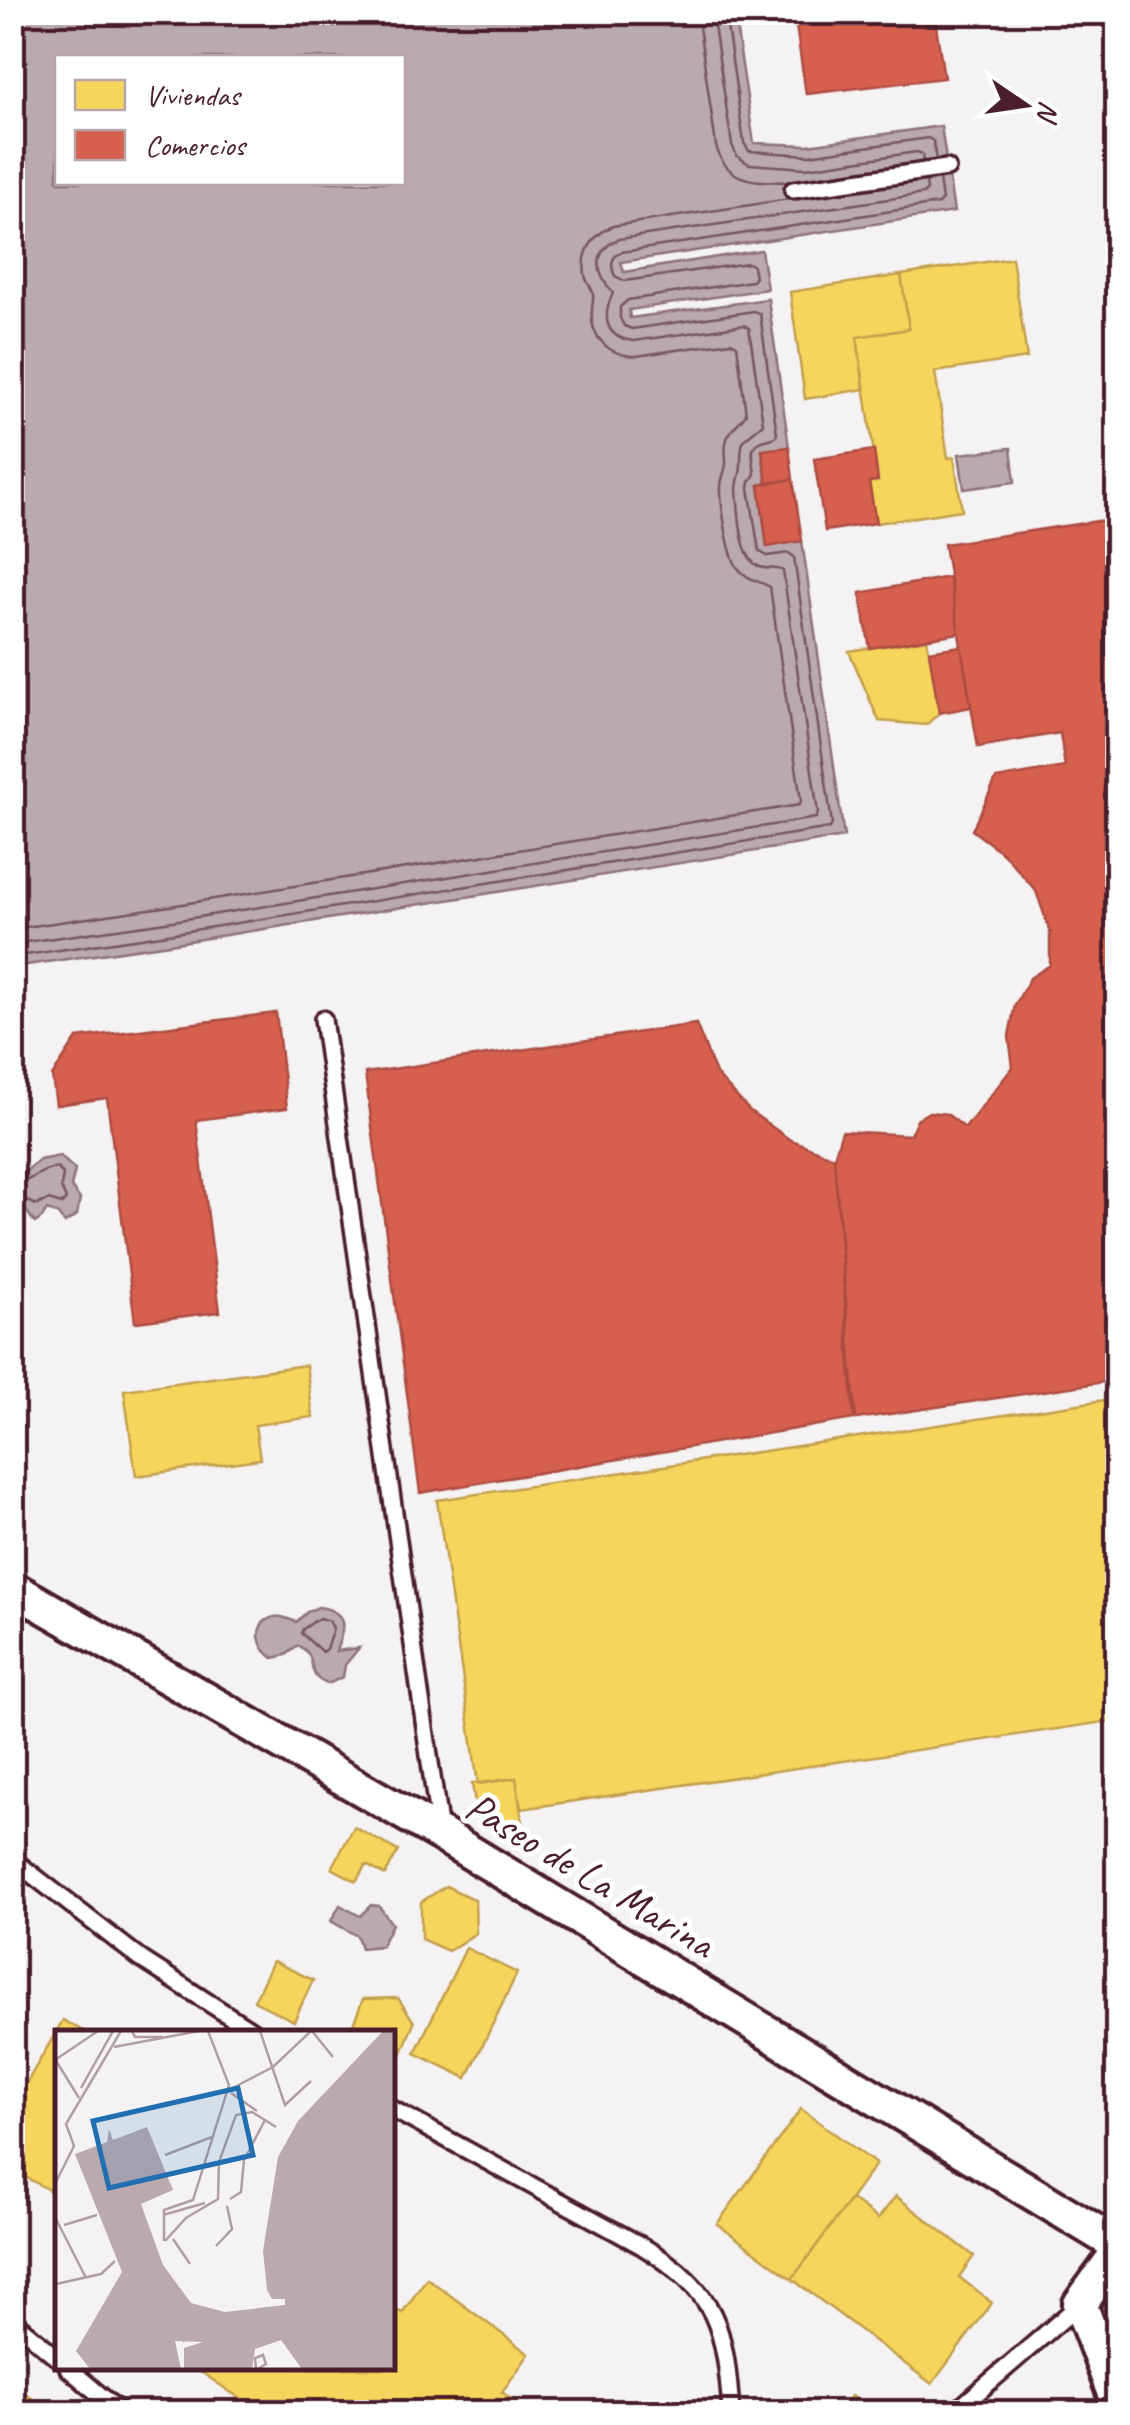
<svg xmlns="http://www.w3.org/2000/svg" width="1130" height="2425" viewBox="0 0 1130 2425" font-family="Caveat,sans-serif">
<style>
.water{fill:#baa9ae;stroke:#8d727a;stroke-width:2.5;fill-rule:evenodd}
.homes{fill:#f6d55c;stroke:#c29e4d;stroke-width:2.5}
.shops{fill:#d6604d;stroke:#ac4c43;stroke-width:2.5}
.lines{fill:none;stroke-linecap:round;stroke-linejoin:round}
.shore{stroke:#77565f;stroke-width:2.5}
.lane-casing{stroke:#4a1f2b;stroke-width:22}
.street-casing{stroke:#4a1f2b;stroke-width:40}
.lane{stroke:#fff;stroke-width:15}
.street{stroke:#fff;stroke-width:32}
.labels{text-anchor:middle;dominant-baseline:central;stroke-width:10;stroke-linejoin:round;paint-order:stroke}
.street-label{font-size:42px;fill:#4a1f2b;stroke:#fff}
.inset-river{fill:none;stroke:#baa9ae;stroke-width:5}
.inset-road{fill:none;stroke:#b09ea2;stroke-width:2.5}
.view{fill:#1f6fb2;fill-opacity:0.15;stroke:#1f6fb2;stroke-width:5}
.inset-edge{fill:none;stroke:#4a1f2b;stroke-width:5}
</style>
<rect width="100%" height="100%" fill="#f4f2f2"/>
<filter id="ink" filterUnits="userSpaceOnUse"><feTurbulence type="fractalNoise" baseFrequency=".01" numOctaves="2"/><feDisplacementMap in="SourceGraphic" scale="20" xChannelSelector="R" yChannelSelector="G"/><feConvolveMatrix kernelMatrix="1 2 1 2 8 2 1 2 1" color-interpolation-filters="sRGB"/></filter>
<g filter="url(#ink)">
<path class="water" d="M 12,13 L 734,13 L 754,143 L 808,145 L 941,126 L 954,212 L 621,262 L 624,272 L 761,250 L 767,289 L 629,310 L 630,318 L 768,299 L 789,447 L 762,451 L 767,483 L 759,485 L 767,546 L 802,541 L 844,837 L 176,943 L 13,967 ZM 58,58 L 402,58 L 402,182 L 58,182 Z
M 1011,448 L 1015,482 L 964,489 L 959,454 Z
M 60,1156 L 75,1170 L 71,1187 L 80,1199 L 77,1215 L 65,1223 L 56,1213 L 47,1210 L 42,1218 L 35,1223 L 25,1209 L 16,1212 C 14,1230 25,1234 13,1253 L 13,1171 L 25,1172 L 39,1160 Z
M 318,1607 C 349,1611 345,1628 336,1651 L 359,1648 L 345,1665 L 343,1677 L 328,1684 C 302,1676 321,1655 298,1646 L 286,1655 L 274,1658 C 259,1651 251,1626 271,1618 C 279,1614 288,1619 296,1622 L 307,1612 Z
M 340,1905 L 360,1916 L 371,1905 L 379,1906 L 392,1924 L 381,1946 L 361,1948 L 357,1936 L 331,1921 Z"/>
<path class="homes" d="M 1012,258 L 1027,358 L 935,372 L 948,458 L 954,457 L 962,510 L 876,523 L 869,482 L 878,481 L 857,337 L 909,329 L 901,275 Z
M 901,275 L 909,329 L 857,337 L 864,389 L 805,399 L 790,292 Z
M 927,639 L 939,713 L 926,725 L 879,721 L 849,651 Z
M 306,1365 L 313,1417 L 255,1425 L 260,1459 L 136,1476 L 124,1390 Z
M 1118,1398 L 1118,1720 L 521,1809 L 516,1778 L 478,1784 L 437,1500 Z
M 516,1778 L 522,1821 L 479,1828 L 472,1784 Z
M 354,1827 L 398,1851 L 385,1875 L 366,1865 L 356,1881 L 332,1868 Z
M 446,1886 L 475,1900 L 476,1933 L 448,1951 L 421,1939 L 421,1902 Z
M 466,1948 L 517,1973 L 467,2078 L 415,2053 Z
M 273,1961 L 313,1980 L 294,2021 L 254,2001 Z
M 398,1998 L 414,2022 L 401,2055 L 392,2055 L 392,2032 L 350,2032 L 363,1999 Z
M 63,2020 L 85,2032 L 58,2032 L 58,2195 L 12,2170 L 12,2108 Z
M 801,2109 L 876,2164 L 792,2279 L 717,2224 Z
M 896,2196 L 974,2256 L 959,2277 L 992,2303 L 932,2384 L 792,2279 L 851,2199 L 878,2219 Z
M 427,2278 L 529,2354 L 502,2392 L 528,2412 L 260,2412 L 195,2368 L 392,2368 L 392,2307 L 402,2313 Z
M 19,2388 L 48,2412 L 12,2412 L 12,2395 Z
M 851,2396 L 879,2412 L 841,2412 Z"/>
<path class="shops" d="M 794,12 L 854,12 L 855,17 L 889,12 L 934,12 L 944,78 L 806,94 Z
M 789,447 L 793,479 L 767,483 L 762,450 Z
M 874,450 L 878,481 L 869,482 L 876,523 L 825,531 L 814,459 Z
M 793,479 L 802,541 L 767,547 L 759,485 Z
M 1118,518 L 1118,1380 L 856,1419 L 834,1157 L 842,1131 L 910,1135 L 917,1119 L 929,1112 L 947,1114 L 965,1128 L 1013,1067 L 1009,1036 L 1015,1005 L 1030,978 L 1050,965 L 1050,931 L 1036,891 L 1004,854 L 972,830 L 996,779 L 1065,767 L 1060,733 L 978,747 L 944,544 Z
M 949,577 L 959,633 L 870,648 L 860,593 Z
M 961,646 L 971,707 L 939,713 L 929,651 Z
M 276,1013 L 287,1108 L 196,1120 L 220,1312 L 135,1322 L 107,1098 L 56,1105 L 52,1076 L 77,1038 Z
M 19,1017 L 22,1047 L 12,1048 L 12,1018 Z
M 696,1024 L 716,1074 L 750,1111 L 789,1139 L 834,1157 L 854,1419 L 420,1493 L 365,1073 Z"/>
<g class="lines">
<path class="shore" d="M 697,12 L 716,146 C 727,184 755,181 787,182
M 712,12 L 732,145 L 737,156 L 749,164 L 806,168 L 917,152 L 922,154 L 923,161
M 725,12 L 744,143 L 749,151 L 809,155 L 928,138 L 933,141 L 936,160
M 12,929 L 170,906 L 799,805 L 801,801 L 770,587 C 760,581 747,580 738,568 C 728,556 720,501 721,485 C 722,476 726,470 726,462 C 726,453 724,447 727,439 C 731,428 740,422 746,414 L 737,345 L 731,342 L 636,356 C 609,356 589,337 592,309 C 592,304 594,297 593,293 C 592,288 588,284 586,279 C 580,255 591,235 613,226 L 789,199
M 12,944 L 173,921 L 816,818 L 818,813 L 783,571 C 776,567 769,570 760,567 C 739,559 739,510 737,490 C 737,481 741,474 741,465 C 741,435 742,442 763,424 L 749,328 L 744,325 L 634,341 C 604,338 602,316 613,293 C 596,274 591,251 619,239 L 923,194 L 927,190 L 926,181
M 12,957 L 175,933 L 830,828 L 832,824 L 794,557 L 789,553 L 767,556 L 759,551 L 749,488 L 750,482 L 755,474 C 752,450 747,443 774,438 L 777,434 L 760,314 L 754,311 L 632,329 L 624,326 L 620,318 L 620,307 L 628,300 L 752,281 L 755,277 L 753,266 L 748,263 L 625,281 L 615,276 C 610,266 611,256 622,252 L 938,204 L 942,200 L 939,179
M 12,1181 C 35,1183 36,1170 57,1168 L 63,1174 L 61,1188 L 66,1199 L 62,1204 L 48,1200 L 37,1205 L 25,1200 L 12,1203
M 319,1618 L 329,1621 L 333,1628 L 326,1649 L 322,1652 L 301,1633 L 303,1629 Z"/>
<defs>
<path id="lane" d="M 793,190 L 947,168
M 323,1019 L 440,1832
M 12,1859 L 141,1959 L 254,2032
M 392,2109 L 642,2246 C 718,2292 725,2328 731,2412
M 12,2320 L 58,2358
M 68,2368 L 120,2412
M 955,2412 L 1080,2304"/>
<path id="street" d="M 12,1588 L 440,1834 L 1118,2245
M 1118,2252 L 1080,2304 L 1118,2404"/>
</defs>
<use href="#lane" class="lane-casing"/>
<use href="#street" class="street-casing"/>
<use href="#lane" class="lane"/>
<use href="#street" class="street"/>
</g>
</g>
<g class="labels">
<g class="street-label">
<text transform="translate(590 1875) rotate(31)">Paseo de La Marina</text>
</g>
</g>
<g transform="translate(55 2030)">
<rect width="340" height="340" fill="#f4f2f2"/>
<path d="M 328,1 L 340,1 L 340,339 L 247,339 L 226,310 L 200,319 L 197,339 L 129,339 L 129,318 L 148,312 L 120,311 L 126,339 L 35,339 L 21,321 L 67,242 L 20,124 L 52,112 L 54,99 L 58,110 L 92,97 L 118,160 L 86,174 L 108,235 L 136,273 L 170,282 L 230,275 L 230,269 L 217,269 L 212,260 L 208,221 L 223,127 L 243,91 Z" fill="#baa9ae"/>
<path class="inset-river" d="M 127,311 L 143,296 L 256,295 L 335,339"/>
<path class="inset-road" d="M 77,1 L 80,7 L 108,7M 205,1 L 230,75 L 256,51M 257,1 L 278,27M 59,17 L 144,1M 0,29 L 24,68M 0,30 L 43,1M 26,58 L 58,1M 172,61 L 218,37 L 256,1M 176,63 L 202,81M 110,125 L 157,107M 0,154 L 19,116 L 11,94 L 66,1M 175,169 L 186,162 L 189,130 L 210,90M 108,185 L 150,173M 0,187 L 31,248M 9,195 L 42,185M 118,209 L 135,234M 109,211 L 109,180 L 138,170 L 174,55 L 153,1M 110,211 L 131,188 L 163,169 L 164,132 L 181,85 L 197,82 L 221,97M 161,216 L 177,199 L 172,176M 1,254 L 46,244 L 60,231M 201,339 L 200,328 L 208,325 L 211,334 L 203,339"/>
<path class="view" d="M 183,58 L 198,125 L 54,158 L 38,91 Z"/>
<rect width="340" height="340" class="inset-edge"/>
</g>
<rect width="1130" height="2425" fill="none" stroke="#fff" stroke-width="50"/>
<rect x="25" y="25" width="1080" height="2375" fill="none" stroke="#4a1f2b" stroke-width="4" filter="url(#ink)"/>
<rect x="55" y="55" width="350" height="130" fill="#ffffff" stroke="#b7a5aa" stroke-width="2.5"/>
<rect x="75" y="80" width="50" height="30" fill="#f6d55c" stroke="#b7a5aa" stroke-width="2.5"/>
<text x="145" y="105" font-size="30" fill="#4a1f2b">Viviendas</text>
<rect x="75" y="130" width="50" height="30" fill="#d6604d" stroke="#b7a5aa" stroke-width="2.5"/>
<text x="145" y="155" font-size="30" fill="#4a1f2b">Comercios</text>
<g transform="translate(1025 105) rotate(103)" stroke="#ffffff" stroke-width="8" paint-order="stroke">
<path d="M0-8L18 38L0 25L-18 38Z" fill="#4a1f2b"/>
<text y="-15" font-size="28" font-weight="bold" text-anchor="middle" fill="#4a1f2b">N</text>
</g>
</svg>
